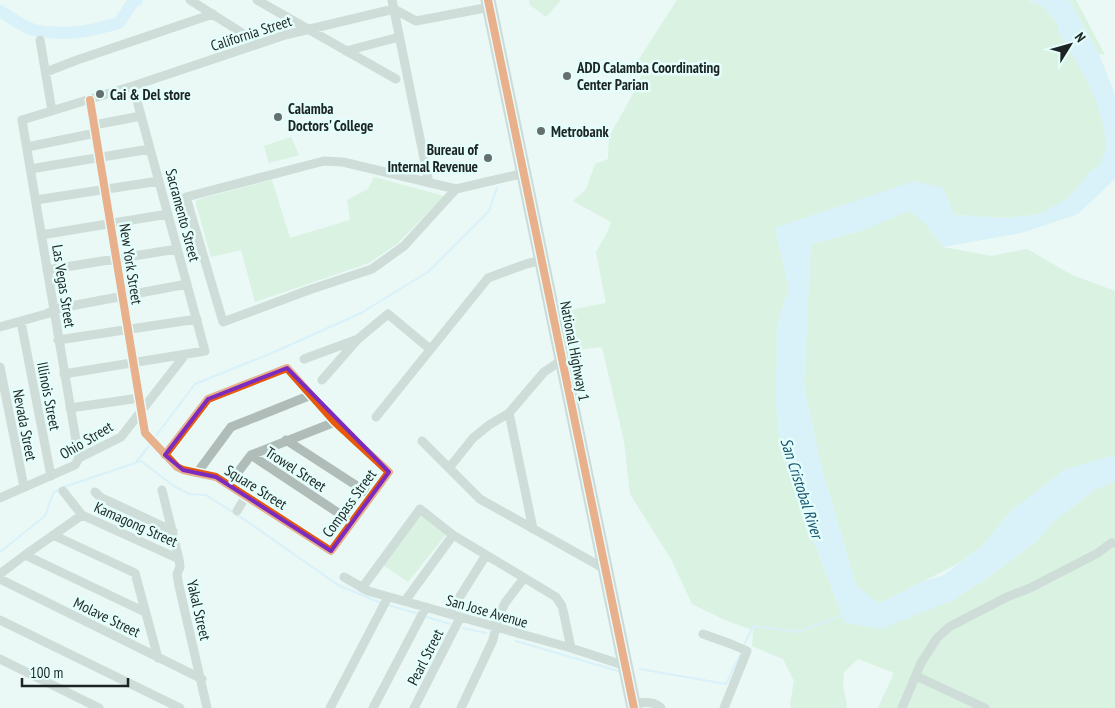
<svg xmlns="http://www.w3.org/2000/svg" width="1115" height="708" viewBox="0 0 1115 708" font-family="'PT Sans Narrow',sans-serif">
<style>
.green{fill:#c8eacb}
.water{fill:#c5e9fa}
.lines{fill:none;stroke-linecap:round;stroke-linejoin:round}
.stream{stroke:#c5e9fa;stroke-width:2}
.river{stroke:#c5e9fa;stroke-width:12}
.street{stroke:#afbcb7;stroke-width:9}
.highway{stroke:#a9b8b5;stroke-width:15}
.cycleway-casing{stroke:#e4fefb;stroke-width:11}
.cycleway{stroke:#e8590c;stroke-width:8}
.marked{fill:none;stroke:#7b2cbf;stroke-width:4;stroke-linejoin:round}
.poi-dot{fill:#646f6e;stroke:#e4fefb;stroke-width:2}
.labels{text-anchor:middle;dominant-baseline:central;stroke-width:5;stroke-linejoin:round;paint-order:stroke}
.street-label{font-size:15px;fill:#1c2524;stroke:#e4fefb}
.poi-label{font-size:15px;font-weight:bold;fill:#1c2524;stroke:#e4fefb;text-anchor:start}
.water-label{font-size:16px;font-style:italic;fill:#195572;stroke:#e4fefb}
</style>
<rect width="100%" height="100%" fill="#eaf8f6"/>
<path class="green" d="M 529,0 L 561,0 L 546,17 L 530,5 Z
M 677,0 L 1028,0 L 1045,8 L 1091,66 L 1112,129 L 1112,155 L 1090,172 L 1067,199 L 1040,214 L 1008,218 L 954,215 L 943,188 L 843,205 L 775,228 L 789,289 L 777,324 L 776,408 L 814,542 L 845,623 L 920,612 L 951,601 L 986,579 L 1038,540 L 1054,521 L 1096,489 L 1115,482 L 1115,708 L 878,708 L 894,673 L 858,659 L 844,672 L 843,686 L 847,705 L 846,708 L 791,708 L 790,704 L 794,681 L 783,659 L 752,646 L 753,630 L 727,621 L 692,604 L 671,559 L 630,494 L 624,441 L 602,347 L 568,351 L 559,312 L 606,303 L 596,252 L 608,231 L 611,222 L 573,201 L 586,189 L 595,164 L 608,159 L 609,137 L 633,94 L 643,72 L 639,59 Z
M 1069,0 L 1076,0 L 1105,55 L 1099,54 Z
M 291,137 L 299,155 L 269,163 L 264,146 Z
M 374,177 L 444,196 L 398,243 L 369,263 L 255,302 L 241,250 L 211,257 L 196,204 L 196,201 L 203,198 L 272,180 L 290,238 L 350,220 L 347,200 L 368,189 Z
M 909,210 L 925,223 L 943,247 L 991,256 L 1027,249 L 1072,275 L 1115,291 L 1115,455 L 1066,469 L 1012,510 L 982,546 L 959,563 L 879,604 L 856,585 L 820,462 L 804,384 L 811,244 L 861,231 Z
M 419,514 L 447,533 L 408,582 L 383,565 Z"/>
<path class="water" d="M 1029,0 L 1069,0 L 1099,54 L 1115,95 L 1115,179 L 1078,214 L 1021,233 L 943,247 L 925,223 L 909,211 L 861,231 L 811,244 L 804,384 L 820,462 L 856,585 L 879,604 L 921,582 L 944,575 L 982,546 L 1012,510 L 1066,469 L 1115,455 L 1115,482 L 1096,489 L 1054,521 L 1038,540 L 986,579 L 951,601 L 881,629 L 845,623 L 814,542 L 776,408 L 777,324 L 789,289 L 775,228 L 914,181 L 943,188 L 954,215 L 1008,218 L 1040,214 L 1067,199 L 1090,172 L 1112,155 L 1112,129 L 1091,66 L 1045,8 Z"/>
<g class="lines">
<path class="stream" d="M 155,437 L 195,384 L 272,353 L 361,313 L 428,272 L 489,211 L 497,188
M 136,462 L 149,446
M 0,552 L 45,516 L 53,493 L 64,487 L 141,461 L 174,486 L 189,494 L 206,495 L 248,522 L 338,585 L 381,603
M 388,605 L 419,614
M 427,617 L 450,624
M 463,628 L 486,633
M 516,641 L 618,671
M 744,645 L 753,626 L 798,632 L 843,615
M 640,669 L 726,684 L 741,653"/>
<path class="river" d="M 0,11 C 10,17 23,27 34,30 C 65,37 90,31 119,23 L 133,2 L 137,0
M 1064,30 C 1084,59 1115,115 1111,150 C 1110,157 1105,165 1103,172
M 783,421 L 785,438 L 791,460"/>
<path class="street" d="M 190,0 L 258,43
M 257,0 L 396,79
M 392,0 L 429,183
M 40,40 L 52,111
M 346,51 L 399,37
M 46,72 L 77,60 L 213,14
M 90,100 L 145,433 L 177,467 L 183,470 L 216,477 L 331,551 L 389,472 L 335,422 L 287,368 L 208,399 L 165,455
M 94,125 L 141,116
M 27,147 L 96,133
M 30,169 L 150,149
M 456,189 L 404,246 L 372,269 L 309,290 L 223,322 L 186,197 L 324,161 L 343,162 L 456,189 L 525,173
M 36,200 L 159,181
M 41,235 L 168,214
M 47,270 L 177,249
M 21,322 L 51,476
M 0,327 L 46,314 L 60,308 L 187,284
M 58,340 L 197,319
M 304,359 L 358,339
M 0,367 L 24,487
M 64,374 L 205,351 L 133,86
M 322,380 L 358,339 L 388,314 L 430,349
M 70,408 L 139,398
M 509,413 L 533,529
M 376,417 L 488,278 L 526,264 L 543,260
M 286,440 L 371,495
M 422,441 L 480,499 L 605,569
M 251,455 L 352,522
M 79,458 L 22,120 L 133,86 L 285,35 L 394,9 L 416,21 L 490,7
M 449,468 L 473,438 L 489,425 L 509,413 L 544,372 L 562,360
M 197,473 L 231,427 L 311,395
M 229,484 L 251,455 L 335,422
M 162,490 L 179,559 L 180,567 L 177,574 L 179,586 L 207,708
M 63,491 L 82,515 L 179,559
M 95,492 L 100,497 L 173,531
M 0,498 L 75,465 L 79,458 L 121,437 L 185,355
M 237,511 L 246,496
M 53,535 L 135,573 L 158,658
M 25,555 L 145,612
M 0,574 L 25,555 L 82,515
M 344,577 L 368,591 L 571,648 L 626,666
M 0,579 L 202,679
M 362,588 L 420,509 L 453,535 L 556,597 L 562,606
M 405,601 L 453,535
M 563,610 L 571,648
M 449,614 L 486,555
M 0,620 L 180,708
M 703,634 L 731,644 L 747,651 L 724,708
M 0,659 L 99,708
M 916,676 L 985,708
M 633,703 C 643,703 653,700 661,708
M 330,708 L 388,597
M 373,708 L 426,607
M 414,708 L 460,618
M 461,708 L 493,640 L 498,618 L 505,603 L 524,578
M 902,708 L 921,663 L 937,638 L 949,627 L 1007,597 L 1030,588 L 1098,553 L 1111,543 L 1115,543"/>
<path class="highway" d="M 488,0 L 634,708"/>
<defs>
<path id="cycleway" d="M 488,0 L 634,708
M 90,100 L 145,433 L 177,467 L 183,470 L 216,477 L 331,551 L 389,472 L 335,422 L 287,368 L 208,399 L 165,455"/>
</defs>
<use href="#cycleway" class="cycleway-casing"/>
<use href="#cycleway" class="cycleway"/>
</g>
<path d="M0 0H1115V708H0ZM 287,368 L 389,472 L 331,551 L 216,477 L 183,470 L 165,455 L 208,399 Z" fill="#eaf8f6" fill-opacity=".55" fill-rule="evenodd"/>
<path class="marked" d="M 287,368 L 389,472 L 331,551 L 216,477 L 183,470 L 165,455 L 208,399 Z"/>
<g class="poi-dot">
<circle cx="567" cy="76" r="5"/>
<circle cx="100" cy="94" r="5"/>
<circle cx="278" cy="117" r="5"/>
<circle cx="541" cy="131" r="5"/>
<circle cx="488" cy="158" r="5"/>
</g>
<g class="labels">
<g class="street-label">
<text transform="translate(251 33) rotate(-18)">California Street</text>
<text transform="translate(183 215) rotate(75)">Sacramento Street</text>
<text transform="translate(131 264) rotate(81)">New York Street</text>
<text transform="translate(64 286) rotate(81)">Las Vegas Street</text>
<text transform="translate(575 351) rotate(79)">National Highway 1</text>
<text transform="translate(49 396) rotate(79)">Illinois Street</text>
<text transform="translate(25 425) rotate(79)">Nevada Street</text>
<text transform="translate(86 440) rotate(-31)">Ohio Street</text>
<text transform="translate(296 469) rotate(33)">Trowel Street</text>
<text transform="translate(256 487) rotate(32)">Square Street</text>
<text transform="translate(349 503) rotate(-54)">Compass Street</text>
<text transform="translate(136 524) rotate(24)">Kamagong Street</text>
<text transform="translate(199 610) rotate(77)">Yakal Street</text>
<text transform="translate(487 611) rotate(16)">San Jose Avenue</text>
<text transform="translate(107 617) rotate(26)">Molave Street</text>
<text transform="translate(425 657) rotate(-63)">Pearl Street</text>
</g>
<g class="poi-label">
<text x="577" y="67">ADD Calamba Coordinating<tspan x="577" dy="17">Center Parian</tspan></text>
<text x="110" y="94">Cai &amp; Del store</text>
<text x="288" y="108">Calamba<tspan x="288" dy="17">Doctors' College</tspan></text>
<text x="551" y="131">Metrobank</text>
<text x="478" y="149" text-anchor="end">Bureau of<tspan x="478" dy="17">Internal Revenue</tspan></text>
</g>
<g class="water-label">
<text transform="translate(802 488) rotate(72)">San Cristobal River</text>
</g>
</g>
<g transform="translate(1070 45) rotate(53)" stroke="#e4fefb" stroke-width="4" paint-order="stroke">
<path d="M0-4L9 19L0 12L-9 19Z" fill="#1c2524"/>
<text y="-8" font-size="14" font-weight="bold" text-anchor="middle" fill="#1c2524">N</text>
</g>
<path d="M22 678v8h106v-8" fill="none" stroke="#1c2524" stroke-width="2.5"/>
<text x="30" y="678" font-size="15" fill="#1c2524" stroke="#e4fefb" stroke-width="4" paint-order="stroke">100 m</text>
</svg>
